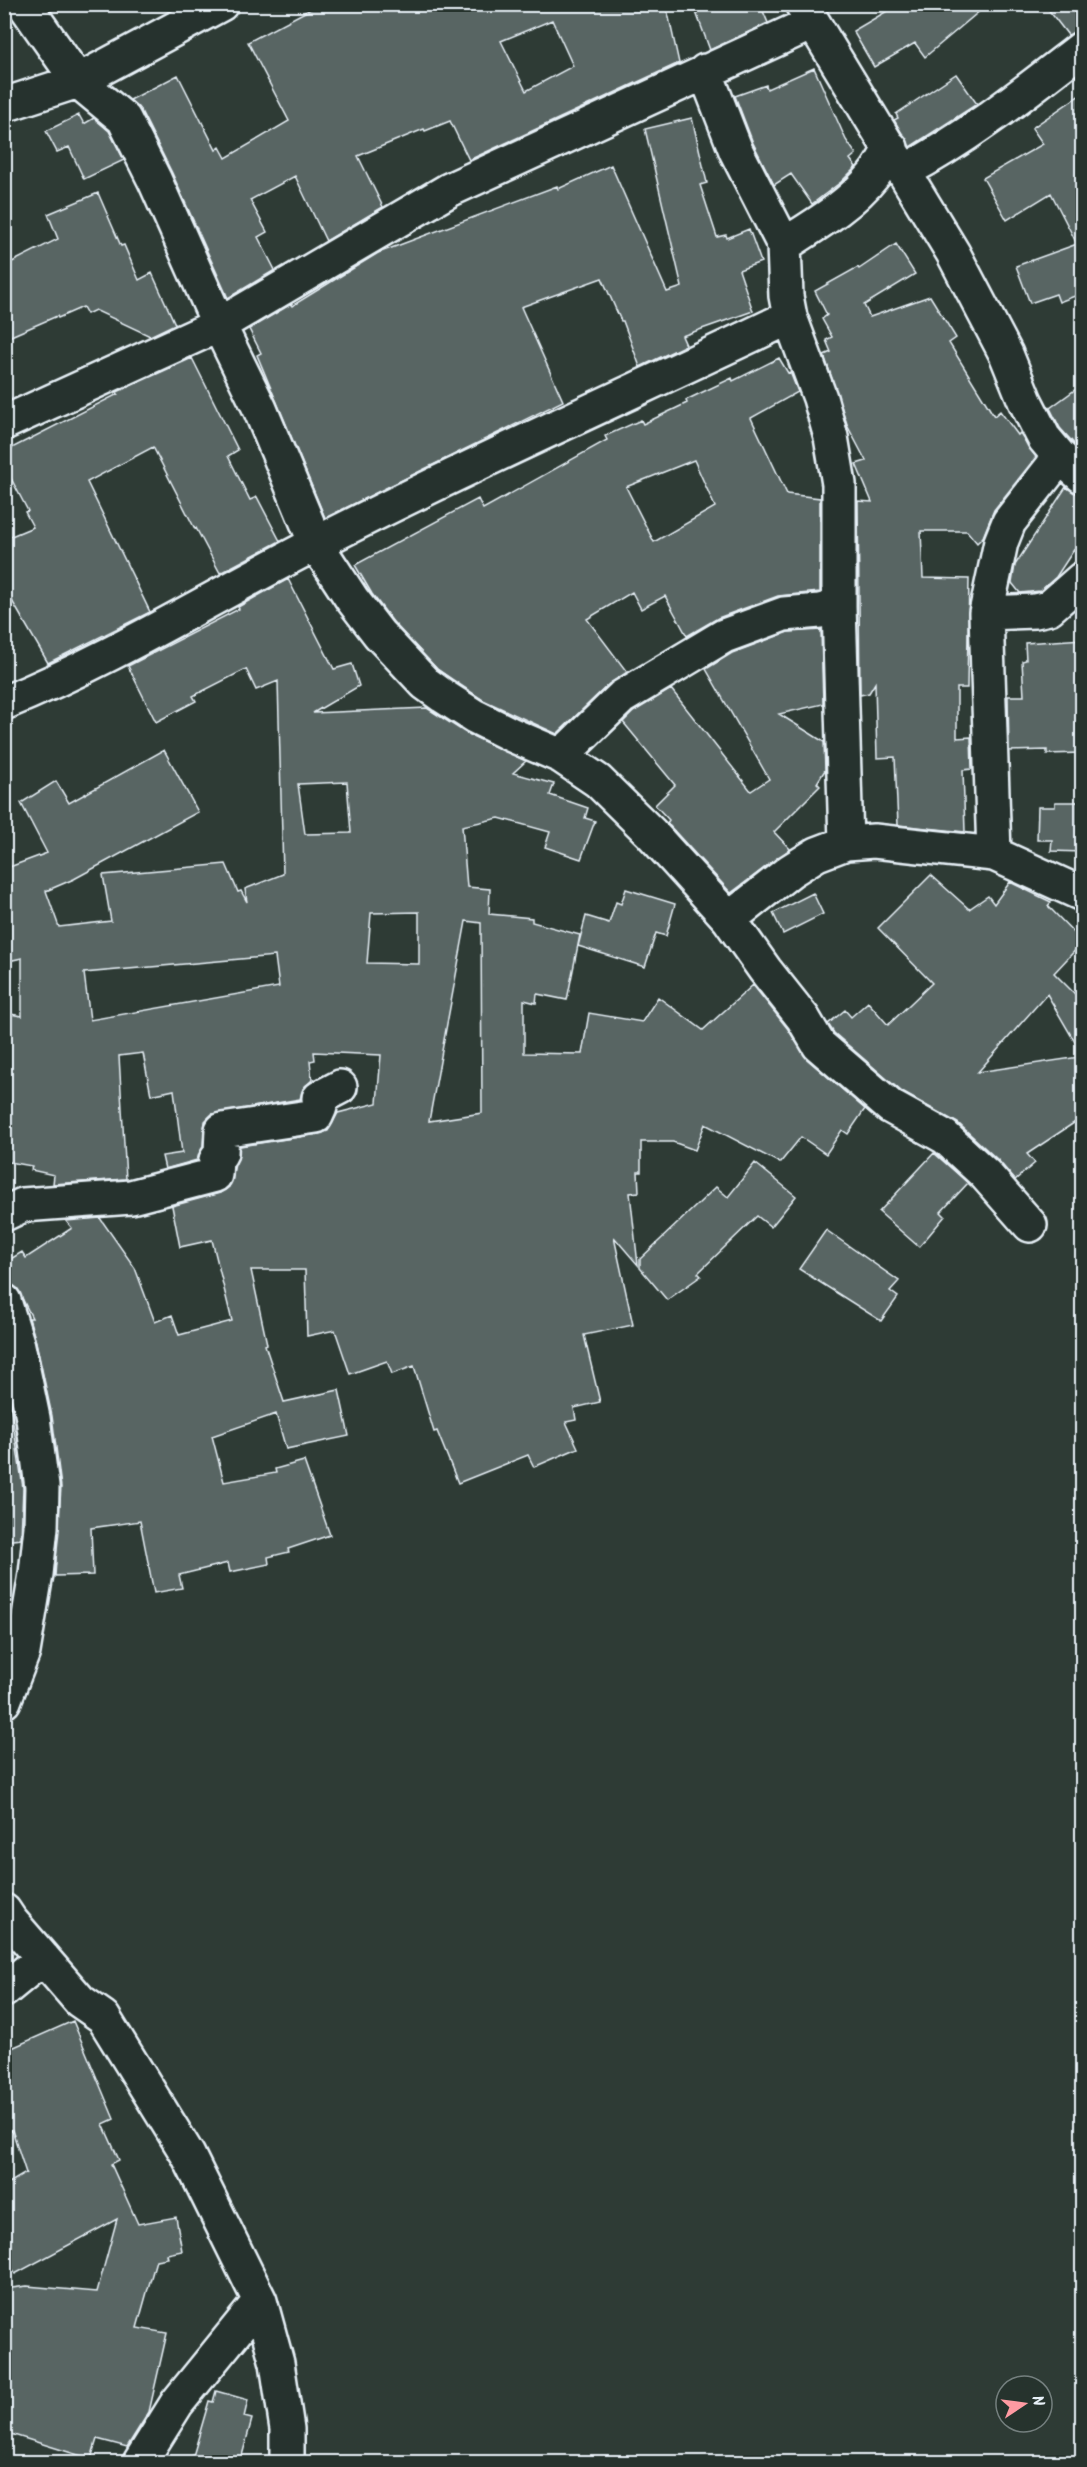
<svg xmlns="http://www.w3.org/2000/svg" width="1087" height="2467" viewBox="0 0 1087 2467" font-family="Kalam,sans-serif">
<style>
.building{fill:#596563;stroke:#e8f1f8;stroke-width:1.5;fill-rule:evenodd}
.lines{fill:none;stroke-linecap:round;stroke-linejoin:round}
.minor-casing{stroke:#e8f1f8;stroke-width:38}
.minor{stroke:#26332d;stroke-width:33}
</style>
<rect width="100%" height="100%" fill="#2e3b35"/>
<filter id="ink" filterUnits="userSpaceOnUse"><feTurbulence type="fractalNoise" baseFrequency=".0167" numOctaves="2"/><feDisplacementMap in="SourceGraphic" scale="12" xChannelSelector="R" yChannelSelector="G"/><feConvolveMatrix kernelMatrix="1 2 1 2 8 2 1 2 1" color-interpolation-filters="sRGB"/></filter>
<g filter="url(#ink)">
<path class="building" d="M 320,4 L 666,4 L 679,63 L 469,160 L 450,121 L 425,131 L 424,129 L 358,156 L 383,207 L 326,241 L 295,176 L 250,200 L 267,232 L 258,237 L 275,270 L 228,298 L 172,173 L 141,111 L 130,100 L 178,75 L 216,150 L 220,147 L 226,158 L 289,121 L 248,42 ZM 552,20 L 573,66 L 526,91 L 501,41 Z
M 693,4 L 760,4 L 768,23 L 710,50 Z
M 899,4 L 988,4 L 925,57 L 915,43 L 874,67 L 853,31 Z
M 1044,4 L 1083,4 L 1083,30 L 1068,35 Z
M 814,68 L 846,140 L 856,154 L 850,159 L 856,167 L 841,182 L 812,204 L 791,174 L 774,185 L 753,143 L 735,96 L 766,85 L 767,89 Z
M 956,74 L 977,104 L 910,147 L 894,120 L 898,118 L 896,114 Z
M 1083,93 L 1083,293 L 1059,302 L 1056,294 L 1030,303 L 1016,266 L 1077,244 L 1051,193 L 1007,220 L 983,178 L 1043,144 L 1032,128 Z
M 79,115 L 84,124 L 94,118 L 109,131 L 124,160 L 84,179 L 69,147 L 57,152 L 46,131 Z
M 692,118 L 707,183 L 700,185 L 717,237 L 726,235 L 727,238 L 749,229 L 761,262 L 739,270 L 753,311 L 682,336 L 686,345 L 640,367 L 623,321 L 621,321 L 602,278 L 521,307 L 563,401 L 325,518 L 257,355 L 261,353 L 249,329 L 291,304 L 292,306 L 378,253 L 557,186 L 558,189 L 611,165 L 667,292 L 682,287 L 645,129 Z
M 98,193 L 121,246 L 124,245 L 139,280 L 152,273 L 175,324 L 150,336 L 95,310 L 87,314 L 83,307 L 58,318 L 57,316 L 4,339 L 4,266 L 58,239 L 48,214 Z
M 896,244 L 915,274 L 864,305 L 870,317 L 930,296 L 956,338 L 949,343 L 994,416 L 1000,411 L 1018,435 L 1020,433 L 1036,457 L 994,510 L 983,537 L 977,543 L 967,531 L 921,531 L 923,578 L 969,579 L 967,688 L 957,688 L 957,738 L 971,737 L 972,769 L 963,770 L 965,832 L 898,825 L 895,757 L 877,758 L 875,683 L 869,693 L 860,695 L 858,501 L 872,502 L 856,464 L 866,461 L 848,427 L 824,355 L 831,352 L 826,340 L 832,337 L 822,319 L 827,315 L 815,291 L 858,267 L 859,269 Z
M 192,358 L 238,450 L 228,456 L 250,500 L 257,497 L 280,541 L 220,573 L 196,528 L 195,529 L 153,447 L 87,482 L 150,612 L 48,663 L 4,587 L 4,539 L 33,527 L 25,512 L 28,511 L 4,465 L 4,452 L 118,394 L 117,392 Z
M 779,358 L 788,373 L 790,372 L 798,392 L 751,418 L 787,494 L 820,498 L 820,592 L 778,596 L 718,618 L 687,636 L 665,596 L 641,609 L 632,592 L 587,619 L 627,672 L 609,684 L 557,734 L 483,700 L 437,669 L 393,622 L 372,594 L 355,565 L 478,499 L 483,509 L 607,440 L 605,436 L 641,420 L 643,424 L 687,403 L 686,400 L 732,378 L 733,381 ZM 694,460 L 715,507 L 654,542 L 626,487 Z
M 1083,384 L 1083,445 L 1078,448 L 1060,428 L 1050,408 Z
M 1066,487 L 1078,494 L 1083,494 L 1083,536 L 1056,577 L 1040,591 L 1020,593 L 1012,583 L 1015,565 Z
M 288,579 L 334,669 L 352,664 L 359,686 L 313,713 L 427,708 L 466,733 L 526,761 L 513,773 L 554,784 L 550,795 L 588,808 L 585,818 L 595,821 L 581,859 L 545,847 L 550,832 L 499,818 L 462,826 L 467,887 L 490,889 L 489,914 L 532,918 L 532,922 L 580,935 L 567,1000 L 537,994 L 536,1003 L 524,1000 L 524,1053 L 582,1054 L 589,1013 L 642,1022 L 658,997 L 703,1030 L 753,985 L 788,1029 L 807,1059 L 865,1109 L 848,1134 L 842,1130 L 826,1154 L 801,1137 L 780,1163 L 705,1124 L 695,1150 L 673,1142 L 641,1142 L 641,1172 L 638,1172 L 639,1192 L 630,1193 L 638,1265 L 614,1237 L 633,1325 L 584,1335 L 600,1402 L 574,1408 L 576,1420 L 566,1422 L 578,1448 L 534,1467 L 528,1455 L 458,1483 L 437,1431 L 434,1432 L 414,1366 L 392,1374 L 387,1361 L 350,1374 L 335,1330 L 307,1336 L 305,1270 L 251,1270 L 267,1344 L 265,1345 L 284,1402 L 339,1390 L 349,1436 L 286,1449 L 276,1414 L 212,1436 L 224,1482 L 276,1473 L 275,1469 L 304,1461 L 330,1535 L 288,1549 L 289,1552 L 268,1557 L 269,1564 L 230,1572 L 228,1563 L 179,1575 L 182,1588 L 154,1593 L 140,1521 L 91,1528 L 93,1575 L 55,1576 L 61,1487 L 52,1416 L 36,1342 L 29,1318 L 32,1318 L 17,1288 L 10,1284 L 4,1275 L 4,1263 L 22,1252 L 26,1258 L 72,1228 L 66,1221 L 100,1218 L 135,1268 L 155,1322 L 172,1315 L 179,1335 L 232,1321 L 212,1240 L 180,1247 L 172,1206 L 220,1193 L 229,1187 L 240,1146 L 319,1134 L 328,1131 L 338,1113 L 377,1103 L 381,1055 L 314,1052 L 315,1060 L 310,1061 L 312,1080 L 303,1089 L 300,1099 L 212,1114 L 205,1121 L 203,1147 L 197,1160 L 165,1169 L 162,1156 L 182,1153 L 174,1090 L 151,1095 L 143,1053 L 119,1056 L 126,1179 L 53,1184 L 54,1175 L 31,1170 L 32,1166 L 4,1161 L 4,1013 L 22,1016 L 22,958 L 4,962 L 4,869 L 47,853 L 21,803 L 56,781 L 69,803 L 164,750 L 198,812 L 74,879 L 46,891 L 59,927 L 111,921 L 103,875 L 226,864 L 238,892 L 241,891 L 247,902 L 245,889 L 283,874 L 278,681 L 256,690 L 246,669 L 193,696 L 196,701 L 156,722 L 128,666 L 239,609 L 238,607 ZM 347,782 L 351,833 L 305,834 L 298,784 ZM 419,912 L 419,964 L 367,963 L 371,913 ZM 466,921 L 481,923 L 482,1113 L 429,1121 ZM 275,956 L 279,987 L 90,1020 L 84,973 Z
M 821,630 L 823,704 L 779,714 L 824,742 L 825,770 L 817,783 L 820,786 L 774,832 L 790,849 L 731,893 L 667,823 L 669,820 L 655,805 L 675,785 L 623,722 L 633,712 L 671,689 L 751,791 L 769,779 L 706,669 L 732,653 L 788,632 Z
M 1083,639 L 1083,683 L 1078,683 L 1081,753 L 1047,754 L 1047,750 L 1009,751 L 1008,696 L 1024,696 L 1022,661 L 1026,660 L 1025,643 Z
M 1055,802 L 1083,802 L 1083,852 L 1051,851 L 1052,840 L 1037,840 L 1038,807 L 1055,807 Z
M 931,875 L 969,909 L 988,896 L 994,904 L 1010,882 L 1051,902 L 1048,906 L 1083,942 L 1054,973 L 1083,1002 L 1083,1056 L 1047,994 L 978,1072 L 1079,1057 L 1083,1071 L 1083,1117 L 1027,1154 L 1035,1163 L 1015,1180 L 998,1160 L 958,1123 L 902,1092 L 834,1033 L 828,1024 L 845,1010 L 851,1017 L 868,1002 L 888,1025 L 932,983 L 878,928 Z
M 626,889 L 675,904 L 666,936 L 656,933 L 645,967 L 578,946 L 586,916 L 609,923 L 616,902 L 621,904 Z
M 813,893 L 823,914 L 783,934 L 773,913 Z
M 934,1153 L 968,1183 L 941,1212 L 945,1216 L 919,1247 L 879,1212 Z
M 755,1163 L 796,1196 L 771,1227 L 757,1216 L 698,1273 L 701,1276 L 667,1300 L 640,1268 L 640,1259 L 716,1187 L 728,1197 Z
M 826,1230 L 899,1281 L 890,1291 L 898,1297 L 881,1321 L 799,1269 Z
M 8,1389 L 23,1488 L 21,1539 L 4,1541 L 4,1390 Z
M 73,2021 L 114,2119 L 103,2124 L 119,2160 L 111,2164 L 138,2224 L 176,2217 L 182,2251 L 167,2254 L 168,2258 L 156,2260 L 137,2328 L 167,2333 L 149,2412 L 127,2447 L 97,2439 L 91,2459 L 4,2432 L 4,2289 L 27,2286 L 97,2292 L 117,2219 L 15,2274 L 4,2253 L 4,2186 L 26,2173 L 12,2130 L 5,2133 L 5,2051 Z
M 216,2391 L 248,2400 L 244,2417 L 252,2419 L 240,2463 L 191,2463 L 209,2401 L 213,2402 Z"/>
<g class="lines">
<defs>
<path id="minor" d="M 24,4 L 78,81 L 124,119 L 155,181 L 219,325 L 260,409 L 316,544 L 352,599 L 379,634 L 425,683 L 443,696 L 474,716 L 512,735 L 561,756 L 598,781 L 651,833 L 729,919 L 765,970 L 803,1018 L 819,1045 L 891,1107 L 945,1137 L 985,1174 L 1030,1225
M 802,4 L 953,253 L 1006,354 L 1025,401 L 1044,438 L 1060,457 L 1009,522 L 1001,542 L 986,613 L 994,854
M 705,71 L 736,151 L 784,245 L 786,296 L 790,317 L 820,398 L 831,437 L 839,484 L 839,606 L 846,843
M 4,105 L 78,81 L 221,4
M 905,171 C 969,137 1025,92 1082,48
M 784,245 C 815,225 850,205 873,176 C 880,168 885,157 891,148
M 4,423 L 219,325 L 449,190 L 812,23
M 1060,457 L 1082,476
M 986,613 L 1035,611 L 1049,608 L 1082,579
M 4,703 C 112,659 212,597 315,544 C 471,464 631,393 790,317
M 561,756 L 622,697 L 724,636 L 784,614 L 820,611 L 839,606
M 729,919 L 790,871 L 817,854 L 846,843 L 874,841 L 994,854 L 1082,894
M 4,1214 L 23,1205 L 131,1197 L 215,1175 L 216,1160 L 221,1153 L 222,1130 L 316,1116 L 320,1107 L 319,1098 L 340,1087
M 4,1301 L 18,1346 L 33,1418 L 42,1487 L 41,1527 L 36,1574 L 23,1652 L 4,1701
M 4,1911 L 10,1920 L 80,2001 L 103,2017 L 188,2155 L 260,2301 L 277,2363 L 287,2429 L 287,2462
M 4,1990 L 43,1958
M 140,2462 L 177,2403 L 260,2301"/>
</defs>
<use href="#minor" class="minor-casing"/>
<use href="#minor" class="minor"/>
</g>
</g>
<rect width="1087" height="2467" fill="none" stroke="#26332d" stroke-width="24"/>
<rect x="12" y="12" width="1063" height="2443" fill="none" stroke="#e8f1f8" stroke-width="2" filter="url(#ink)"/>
<g transform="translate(1024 2404) rotate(77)"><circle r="28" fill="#26332d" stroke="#747f7e" stroke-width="1.5"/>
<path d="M0-4.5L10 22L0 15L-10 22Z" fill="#ff9aa2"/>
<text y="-9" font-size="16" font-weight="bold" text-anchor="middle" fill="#e8f1f8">N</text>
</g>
</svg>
